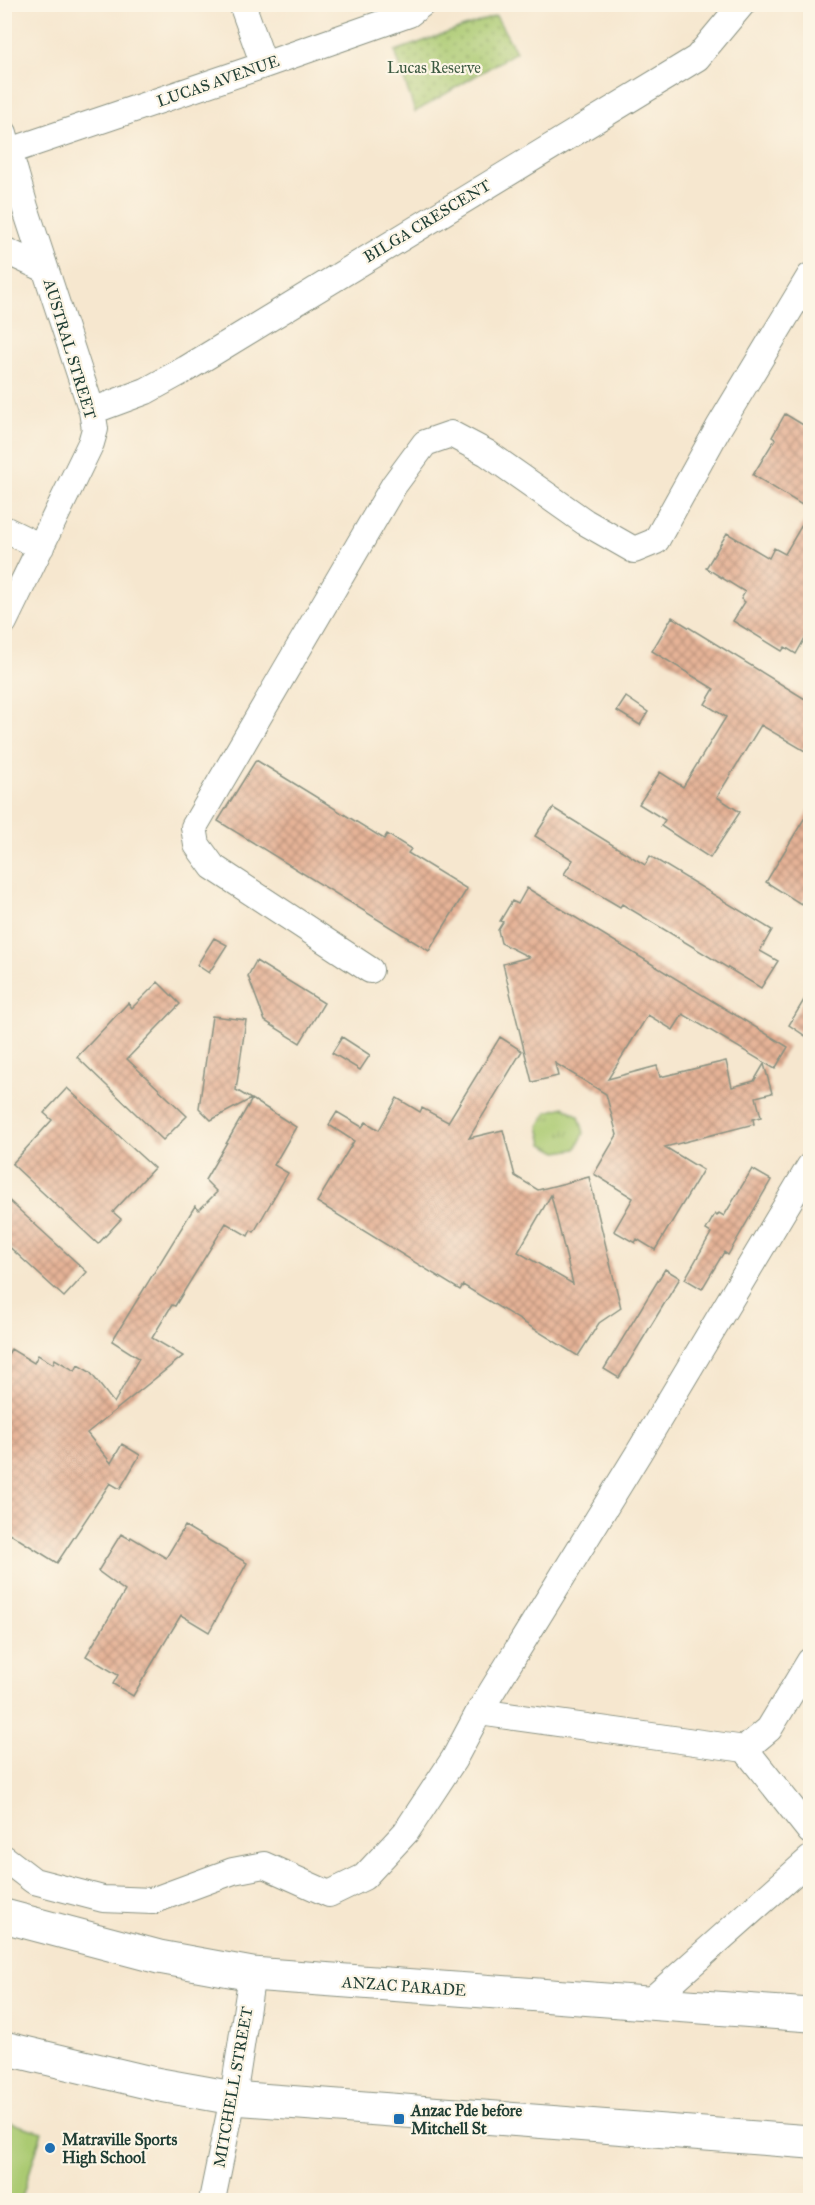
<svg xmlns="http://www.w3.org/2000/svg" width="815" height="2205" viewBox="0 0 815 2205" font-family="'IM FELL Great Primer',serif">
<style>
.grass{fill:url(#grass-tufts);stroke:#658453;stroke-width:1.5}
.park{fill:url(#park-dots);stroke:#658453;stroke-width:1.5}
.pitch{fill:#abca72;stroke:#658453;stroke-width:1.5}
.building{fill:url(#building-cross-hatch);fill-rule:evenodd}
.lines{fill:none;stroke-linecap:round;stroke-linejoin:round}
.minor-casing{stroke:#8a9282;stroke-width:28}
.major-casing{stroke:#8a9282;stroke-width:35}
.minor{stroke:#fff;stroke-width:26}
.major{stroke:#fff;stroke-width:33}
.poi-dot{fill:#1f6fb2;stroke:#fcf5e5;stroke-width:2}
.labels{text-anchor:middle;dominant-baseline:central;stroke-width:4.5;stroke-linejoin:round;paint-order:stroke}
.park-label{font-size:16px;fill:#3b5940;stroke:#fcf5e5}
.street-label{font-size:16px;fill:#1f3d34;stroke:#fcf5e5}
.poi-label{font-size:16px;font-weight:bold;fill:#1f3d34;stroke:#fcf5e5;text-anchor:start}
</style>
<defs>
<pattern id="grass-tufts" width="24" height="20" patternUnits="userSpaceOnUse" patternTransform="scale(1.5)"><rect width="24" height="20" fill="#abca72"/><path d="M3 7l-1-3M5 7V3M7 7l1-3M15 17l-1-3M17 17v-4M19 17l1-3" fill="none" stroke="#8ba55e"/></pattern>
<pattern id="park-dots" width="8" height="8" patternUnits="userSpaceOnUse" patternTransform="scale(1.5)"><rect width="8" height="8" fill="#abca72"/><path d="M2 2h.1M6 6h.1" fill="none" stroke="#8ba55e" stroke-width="1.8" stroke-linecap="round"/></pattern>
<pattern id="building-cross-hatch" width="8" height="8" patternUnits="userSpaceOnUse" patternTransform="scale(1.5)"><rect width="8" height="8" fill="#e6b397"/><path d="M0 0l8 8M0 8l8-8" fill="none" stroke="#ba937c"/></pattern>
</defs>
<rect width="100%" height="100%" fill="#fcf5e5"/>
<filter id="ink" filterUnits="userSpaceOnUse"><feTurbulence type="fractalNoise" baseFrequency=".0167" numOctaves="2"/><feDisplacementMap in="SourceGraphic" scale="12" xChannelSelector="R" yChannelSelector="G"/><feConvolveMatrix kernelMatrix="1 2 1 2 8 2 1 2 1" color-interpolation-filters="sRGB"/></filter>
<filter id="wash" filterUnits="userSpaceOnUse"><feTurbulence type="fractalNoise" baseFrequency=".008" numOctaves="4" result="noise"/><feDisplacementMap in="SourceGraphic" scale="24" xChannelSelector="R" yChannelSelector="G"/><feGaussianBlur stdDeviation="1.35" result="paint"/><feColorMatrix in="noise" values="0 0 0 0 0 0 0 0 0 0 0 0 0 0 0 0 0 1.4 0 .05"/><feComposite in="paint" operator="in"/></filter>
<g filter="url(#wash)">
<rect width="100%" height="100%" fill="#f6e7cf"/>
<path class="grass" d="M 564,1107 L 579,1116 L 584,1133 L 576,1149 L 558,1152 L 543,1144 L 539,1126 L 547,1112 Z"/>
<path class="park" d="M 496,16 L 516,52 L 415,112 L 395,51 Z"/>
<path class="pitch" d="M 4,2121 L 42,2132 L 21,2200 L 5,2200 Z"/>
<g id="blocks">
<path class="building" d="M 785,414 L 810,429 L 810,510 L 753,475 L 775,439 L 772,437 Z
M 810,511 L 810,629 L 796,654 L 785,647 L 782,651 L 733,621 L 745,602 L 741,599 L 745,592 L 706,568 L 727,533 L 769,558 L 774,548 L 785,554 Z
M 672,617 L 810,702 L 810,754 L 761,725 L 717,797 L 740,812 L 710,858 L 661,826 L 665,820 L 639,804 L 660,772 L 683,787 L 726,717 L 705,704 L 714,689 L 652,651 Z
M 626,697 L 648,712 L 640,725 L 617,711 Z
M 256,760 L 384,839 L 387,834 L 411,849 L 408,853 L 467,889 L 429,951 L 218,821 Z
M 553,808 L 645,865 L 650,856 L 772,930 L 760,951 L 778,961 L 761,988 L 622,904 L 620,907 L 564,874 L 573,860 L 535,836 Z
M 810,809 L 810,889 L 801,904 L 766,882 Z
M 527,888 L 788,1047 L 775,1069 L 683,1014 L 673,1030 L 648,1015 L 608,1079 L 657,1066 L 660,1077 L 726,1061 L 732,1087 L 754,1081 L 764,1064 L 772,1093 L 756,1097 L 761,1117 L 753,1119 L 754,1124 L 665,1147 L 703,1170 L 655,1250 L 637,1239 L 635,1243 L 614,1231 L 633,1198 L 594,1174 L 617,1135 L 606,1094 L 555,1063 L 558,1076 L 532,1082 L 503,964 L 529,957 L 501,943 L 498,930 L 503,922 L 500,921 L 512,901 L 518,904 Z
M 214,938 L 227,945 L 209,973 L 197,965 Z
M 256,961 L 324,1003 L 300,1043 L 265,1021 L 248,976 Z
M 158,982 L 180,1004 L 127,1059 L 187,1116 L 163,1140 L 77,1057 L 128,1003 L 132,1008 Z
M 810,990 L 810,1039 L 789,1025 Z
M 212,1016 L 246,1020 L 236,1090 L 251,1099 L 211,1120 L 199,1108 Z
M 342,1037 L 370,1055 L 360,1070 L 332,1053 Z
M 500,1037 L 522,1051 L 469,1138 L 503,1130 L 515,1176 L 538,1190 L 589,1177 L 621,1308 L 599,1323 L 578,1356 L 463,1285 L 460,1290 L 317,1202 L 354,1141 L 329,1125 L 337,1112 L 362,1127 L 366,1122 L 379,1130 L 397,1098 L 420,1112 L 422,1108 L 448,1122 ZM 551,1195 L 573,1284 L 518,1252 Z
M 67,1088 L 154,1168 L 113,1212 L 121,1219 L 98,1244 L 12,1164 L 52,1120 L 44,1113 Z
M 252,1099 L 296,1127 L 274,1165 L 288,1173 L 254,1232 L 251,1230 L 248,1236 L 226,1223 L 175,1306 L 172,1305 L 152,1338 L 183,1356 L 87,1433 L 111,1463 L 122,1444 L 140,1455 L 120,1489 L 110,1483 L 57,1563 L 4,1530 L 4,1361 L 11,1349 L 34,1363 L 38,1355 L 53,1364 L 55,1359 L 75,1371 L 78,1365 L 90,1372 L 114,1403 L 139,1358 L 112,1341 L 195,1206 L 199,1210 L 217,1192 L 205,1180 Z
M 752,1169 L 771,1180 L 728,1255 L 724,1252 L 702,1289 L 685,1279 L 711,1233 L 706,1230 L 715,1214 L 717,1216 L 719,1213 L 724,1216 Z
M 4,1196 L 87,1272 L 64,1297 L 4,1242 Z
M 665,1269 L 680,1278 L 619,1378 L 604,1369 Z
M 185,1526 L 247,1563 L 209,1632 L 181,1615 L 133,1696 L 113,1684 L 118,1675 L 86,1656 L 125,1591 L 98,1571 L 121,1534 L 130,1539 L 131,1537 L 166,1558 Z"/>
</g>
</g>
<g filter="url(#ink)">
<use href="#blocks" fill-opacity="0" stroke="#8a9282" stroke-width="1.5"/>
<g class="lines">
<defs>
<path id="minor" d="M 242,4 L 264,65
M 4,133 L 25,207 L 92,411 L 95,429 L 91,443 L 4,622
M 10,151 L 264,65 L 409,14 L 422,4
M 4,250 L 45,269
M 92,411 L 146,391 L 186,369 L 697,58 L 742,4
M 4,529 L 41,547
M 370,970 L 213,867 L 197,845 L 194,827 L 394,485 L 425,443 L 451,434 L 487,453 L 585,522 L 634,550 L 656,541 L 719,427 L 810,276
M 479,1712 L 745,1749 L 810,1831
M 745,1749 L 769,1729 L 810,1661
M 4,1858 L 34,1881 L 103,1899 L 152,1901 L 233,1871 L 264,1865 L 329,1894 L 364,1877 L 406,1832 L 454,1759 L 479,1712 L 638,1454 L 810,1166
M 647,2004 L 810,1859
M 212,2200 L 233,2098 L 252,1974"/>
<path id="major" d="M 4,1916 L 159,1957 L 252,1974 L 810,2015
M 4,2048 L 155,2084 L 233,2098 L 810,2142"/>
</defs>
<use href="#minor" class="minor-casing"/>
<use href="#major" class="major-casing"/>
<use href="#minor" class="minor"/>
<use href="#major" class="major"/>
</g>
</g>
<g class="poi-dot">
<rect x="393" y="2113" width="12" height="12" rx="3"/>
<circle cx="50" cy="2148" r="6"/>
</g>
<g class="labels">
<g class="park-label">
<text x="434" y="67">Lucas Reserve</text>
</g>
<g class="street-label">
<text transform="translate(218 81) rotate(-19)">LUCAS AVENUE</text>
<text transform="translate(427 221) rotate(-31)">BILGA CRESCENT</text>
<text transform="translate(70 349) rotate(73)">AUSTRAL STREET</text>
<text transform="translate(404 1986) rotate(4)">ANZAC PARADE</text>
<text transform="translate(233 2087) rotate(-80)">MITCHELL STREET</text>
</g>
<g class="poi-label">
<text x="411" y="2110">Anzac Pde before<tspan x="411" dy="18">Mitchell St</tspan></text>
<text x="62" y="2139">Matraville Sports<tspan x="62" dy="18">High School</tspan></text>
</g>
</g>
<rect width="815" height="2205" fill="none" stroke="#fcf5e5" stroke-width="24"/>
</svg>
